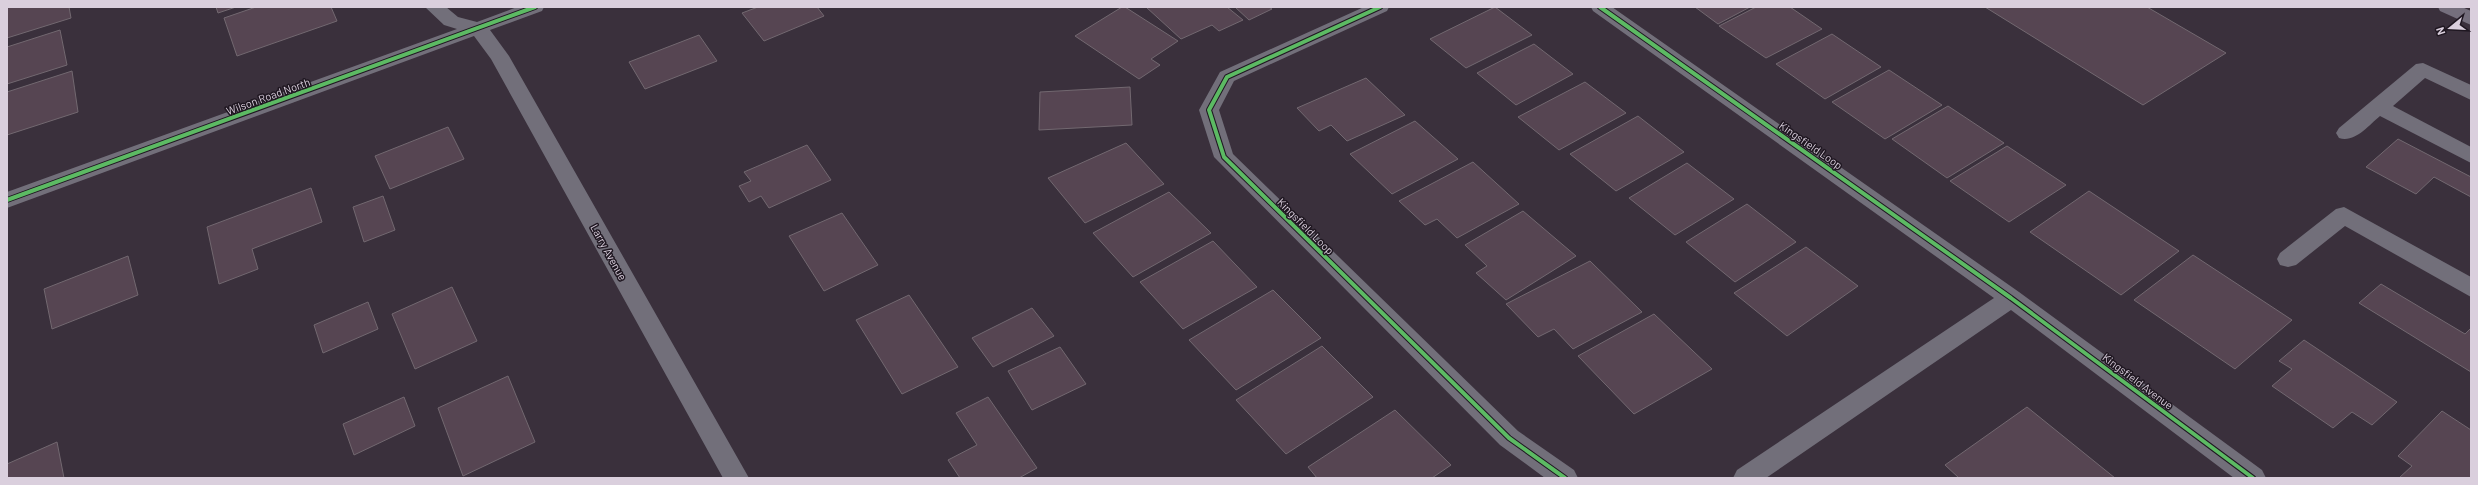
<svg xmlns="http://www.w3.org/2000/svg" width="2478" height="485" viewBox="0 0 2478 485" font-family="Barlow,sans-serif">
<style>
.building{fill:#564552;stroke:#726870}
.lines{fill:none;stroke-linecap:round;stroke-linejoin:round}
.minor{fill:#726f7a;fill-rule:evenodd}
.major{fill:#756f7d;fill-rule:evenodd}
.cycleway-casing{stroke:#1f1721;stroke-width:6}
.cycleway{stroke:#5cba63;stroke-width:4}
.labels{text-anchor:middle;dominant-baseline:central;stroke-width:3;stroke-linejoin:round;paint-order:stroke}
.street-label{font-size:11px;fill:#dacfdd;stroke:#1f1721}
</style>
<rect width="100%" height="100%" fill="#3a303c"/>
<path class="building" d="M 7,7 L 69,7 L 71,18 L 7,38 Z
M 216,7 L 236,7 L 218,13 Z
M 256,7 L 331,7 L 337,21 L 237,56 L 224,18 Z
M 758,7 L 817,7 L 824,16 L 764,41 L 742,13 Z
M 1122,7 L 1125,7 L 1178,41 L 1151,59 L 1160,65 L 1139,79 L 1075,36 Z
M 1146,7 L 1227,7 L 1243,20 L 1219,31 L 1212,25 L 1181,39 Z
M 1235,7 L 1269,7 L 1272,9 L 1249,20 Z
M 1495,7 L 1532,35 L 1466,68 L 1430,39 Z
M 1695,7 L 1750,7 L 1718,24 Z
M 1756,7 L 1790,7 L 1822,29 L 1766,58 L 1719,26 Z
M 1985,7 L 2147,7 L 2226,53 L 2143,105 Z
M 60,30 L 67,65 L 7,84 L 7,47 Z
M 1832,34 L 1881,67 L 1825,99 L 1776,64 Z
M 699,35 L 717,61 L 645,89 L 629,62 Z
M 1534,44 L 1573,74 L 1516,105 L 1477,73 Z
M 1889,70 L 1942,105 L 1885,139 L 1832,102 Z
M 72,71 L 78,112 L 7,135 L 7,92 Z
M 1366,78 L 1405,115 L 1347,141 L 1331,125 L 1319,131 L 1297,108 Z
M 1585,82 L 1626,113 L 1559,150 L 1518,117 Z
M 1130,87 L 1132,125 L 1039,130 L 1040,92 Z
M 1948,106 L 2004,143 L 1947,178 L 1892,139 Z
M 1638,116 L 1684,152 L 1616,191 L 1570,154 Z
M 1415,121 L 1458,159 L 1392,194 L 1350,154 Z
M 448,127 L 464,159 L 390,189 L 375,156 Z
M 2398,139 L 2471,177 L 2471,197 L 2434,177 L 2416,194 L 2366,167 Z
M 1126,143 L 1164,184 L 1085,223 L 1048,178 Z
M 807,145 L 831,180 L 769,208 L 761,196 L 749,202 L 739,186 L 751,181 L 744,172 Z
M 2007,146 L 2066,185 L 2009,222 L 1950,181 Z
M 1473,162 L 1519,204 L 1457,238 L 1437,219 L 1425,225 L 1399,201 Z
M 1687,163 L 1734,199 L 1675,235 L 1629,198 Z
M 311,188 L 322,222 L 252,249 L 258,269 L 219,284 L 207,227 Z
M 2089,191 L 2179,251 L 2121,295 L 2030,232 Z
M 1169,192 L 1211,233 L 1133,277 L 1093,233 Z
M 383,196 L 395,230 L 364,242 L 353,207 Z
M 1747,204 L 1796,242 L 1735,282 L 1686,242 Z
M 1523,211 L 1576,256 L 1506,300 L 1476,273 L 1487,266 L 1465,245 Z
M 842,213 L 878,265 L 824,291 L 789,236 Z
M 1213,241 L 1257,287 L 1183,329 L 1140,282 Z
M 1806,247 L 1858,286 L 1787,336 L 1734,293 Z
M 2193,255 L 2292,320 L 2235,369 L 2134,300 Z
M 128,256 L 138,295 L 52,329 L 44,289 Z
M 1590,261 L 1642,312 L 1573,349 L 1554,329 L 1538,337 L 1506,304 Z
M 2381,284 L 2465,334 L 2471,328 L 2471,372 L 2359,303 Z
M 452,287 L 477,341 L 415,369 L 392,314 Z
M 1273,290 L 1321,338 L 1236,390 L 1189,340 Z
M 909,295 L 958,367 L 902,394 L 856,320 Z
M 368,302 L 378,329 L 323,353 L 314,325 Z
M 1032,308 L 1054,336 L 993,367 L 972,338 Z
M 1654,314 L 1712,369 L 1634,414 L 1578,356 Z
M 2304,340 L 2397,402 L 2372,425 L 2352,412 L 2333,428 L 2272,386 L 2292,369 L 2279,361 Z
M 1322,346 L 1373,397 L 1286,454 L 1236,400 Z
M 1060,347 L 1086,384 L 1032,410 L 1008,371 Z
M 508,376 L 535,442 L 463,476 L 438,408 Z
M 404,397 L 415,426 L 354,455 L 343,424 Z
M 988,397 L 1037,468 L 1019,478 L 960,478 L 948,460 L 977,445 L 956,413 Z
M 2027,407 L 2115,478 L 1959,478 L 1945,465 Z
M 1395,410 L 1451,465 L 1432,478 L 1317,478 L 1308,467 Z
M 2442,411 L 2471,430 L 2471,478 L 2399,478 L 2412,466 L 2398,456 Z
M 57,442 L 64,478 L 7,478 L 7,464 Z"/>
<g class="lines">
<path class="minor" d="M 425,7 L 446,7 L 458,17 L 477,22 L 517,7 L 544,7 L 542,11 L 490,30 L 509,56 L 749,478 L 723,478 L 491,59 L 474,36 L 7,208 L 7,192 L 457,29 L 444,25 Z
M 1364,7 L 1389,7 L 1387,11 L 1234,81 L 1219,110 L 1233,154 L 1518,431 L 1574,470 L 1578,478 L 1545,478 L 1500,445 L 1214,157 L 1199,110 L 1220,72 Z
M 1591,7 L 1612,7 L 2019,292 L 2262,470 L 2266,478 L 2234,478 L 2011,310 L 1766,478 L 1733,478 L 1737,470 L 1994,298 L 1593,11 Z
M 2423,63 L 2471,85 L 2471,100 L 2425,78 L 2393,106 L 2471,147 L 2471,163 L 2380,116 C 2368,126 2355,143 2339,138 L 2336,133 L 2339,128 L 2416,64 Z
M 2344,207 L 2471,277 L 2471,297 L 2345,226 L 2296,265 L 2288,267 L 2280,265 L 2277,259 L 2280,253 L 2336,209 Z"/>
<path class="major" d="M 2438,7 L 2462,7 L 2471,11 L 2471,25 L 2440,11 Z"/>
<defs>
<path id="cycleway" d="M 1380,7 L 1227,77 L 1209,110 L 1224,157 L 1509,438 L 1565,478
M 1600,7 L 2011,298 L 2253,478
M 7,200 L 535,7"/>
</defs>
<use href="#cycleway" class="cycleway-casing"/>
<use href="#cycleway" class="cycleway"/>
</g>
<g class="labels">
<g class="street-label">
<text transform="translate(268 96) rotate(-20)">Wilson Road North</text>
<text transform="translate(1811 145) rotate(35)">Kingsfield Loop</text>
<text transform="translate(1306 226) rotate(45)">Kingsfield Loop</text>
<text transform="translate(609 252) rotate(61)">Larry Avenue</text>
<text transform="translate(2138 381) rotate(37)">Kingsfield Avenue</text>
</g>
</g>
<rect width="2478" height="485" fill="none" stroke="#dacfdd" stroke-width="16"/>
<g transform="translate(2450 28) rotate(252)" stroke="#1f1721" stroke-width="3" paint-order="stroke">
<path d="M0-3L7 15L0 10L-7 15Z" fill="#dacfdd"/>
<text y="-6" font-size="11" font-weight="bold" text-anchor="middle" fill="#dacfdd">N</text>
</g>
</svg>
